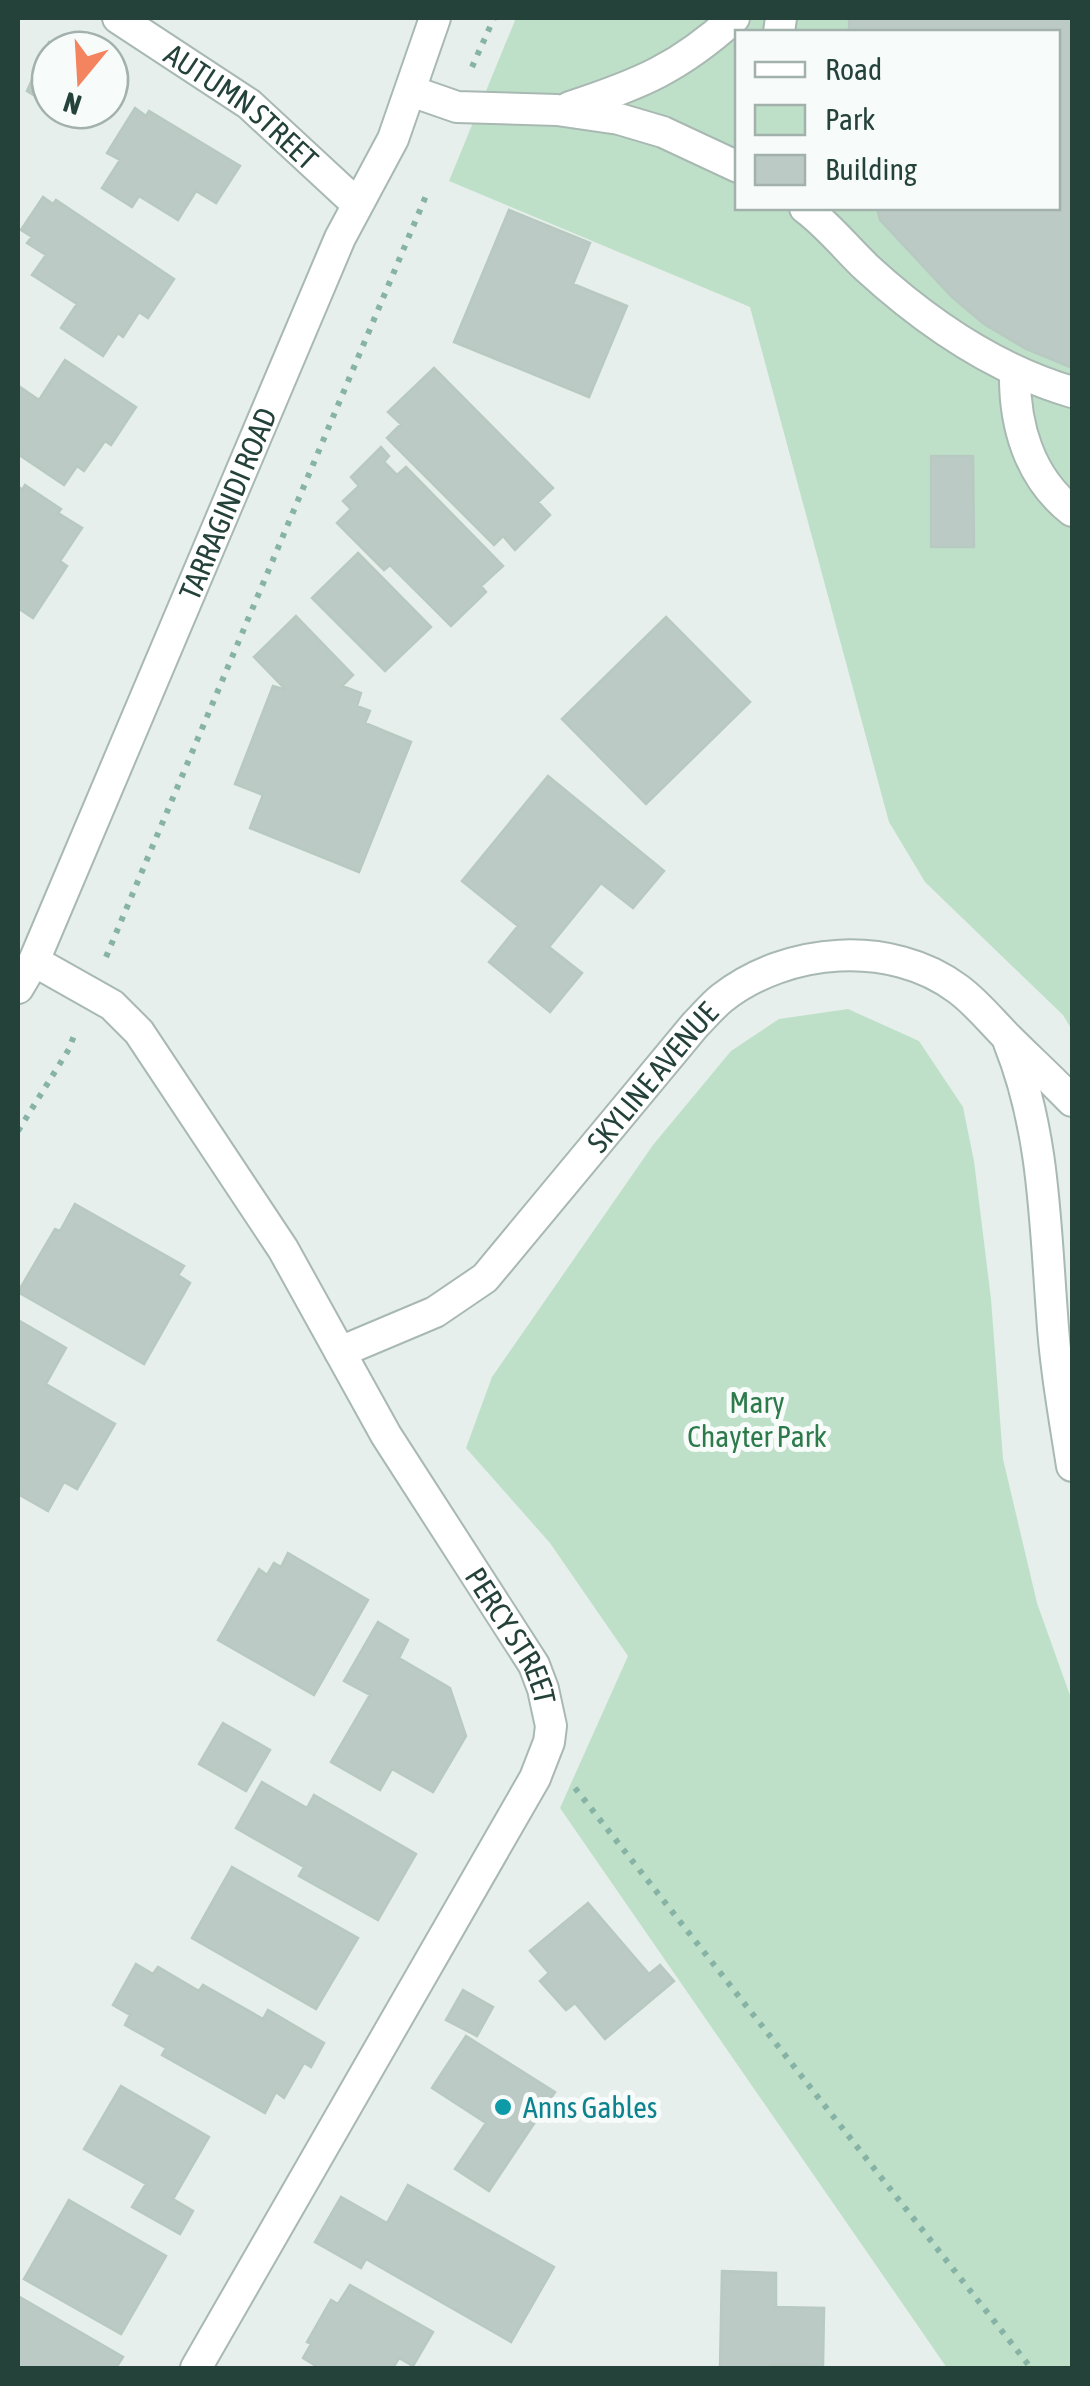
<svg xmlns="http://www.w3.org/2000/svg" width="1090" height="2386" viewBox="0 0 1090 2386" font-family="'Asap Condensed',sans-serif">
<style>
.green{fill:#bfe0c8;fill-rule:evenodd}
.building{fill:#bbcac4;stroke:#b8c9c2;stroke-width:2.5}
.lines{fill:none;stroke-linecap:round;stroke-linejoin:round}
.minor-casing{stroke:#a8b8b2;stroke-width:34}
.path{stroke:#86b3a5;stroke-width:6;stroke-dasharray:5 8;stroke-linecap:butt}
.minor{stroke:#fff;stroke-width:30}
.culture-dot{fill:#0f9aa8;stroke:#f7fbf9;stroke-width:4}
.labels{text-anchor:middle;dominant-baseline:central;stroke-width:10;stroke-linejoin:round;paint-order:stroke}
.street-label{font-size:30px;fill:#24423a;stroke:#f7fbf9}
.park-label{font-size:30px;fill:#2d7a4b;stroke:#f7fbf9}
.culture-label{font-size:30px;fill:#0d838f;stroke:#f7fbf9;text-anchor:start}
</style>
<rect width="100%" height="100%" fill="#e6efeb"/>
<path class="green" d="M 516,18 L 1072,18 L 1072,1030 L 1063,1015 L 925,882 L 889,822 L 750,307 L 449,181 ZM 738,32 L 1058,32 L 1058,208 L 738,208 Z
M 848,1009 L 919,1041 L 963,1107 L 974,1161 L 991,1299 L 1003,1459 L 1037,1603 L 1072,1701 L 1072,2368 L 947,2368 L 560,1808 L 628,1656 L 550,1543 L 466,1448 L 492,1377 L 653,1145 L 731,1051 L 779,1019 Z"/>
<path class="building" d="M 849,18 L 1072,18 L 1072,368 L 1026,349 L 984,324 L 952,297 L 880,220 L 877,208 L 1058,208 L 1058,32 L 849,32 Z
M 49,42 L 63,50 L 50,50 L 50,105 L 27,91 Z
M 135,108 L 146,116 L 149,111 L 240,166 L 216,203 L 196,191 L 178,220 L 139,196 L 132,207 L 102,188 L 120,160 L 107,153 Z
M 43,197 L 53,204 L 56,200 L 174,279 L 148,318 L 139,312 L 123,337 L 118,333 L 103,356 L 61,328 L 77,304 L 32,275 L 46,255 L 27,243 L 32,237 L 21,230 Z
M 509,210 L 590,243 L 573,284 L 627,306 L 589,397 L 454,342 Z
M 65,360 L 136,407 L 111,445 L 105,441 L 84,471 L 77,466 L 64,485 L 18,454 L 18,390 L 20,387 L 39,400 Z
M 434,368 L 553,488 L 538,502 L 550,515 L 515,550 L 503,536 L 494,545 L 387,438 L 401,424 L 388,412 Z
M 381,447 L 389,456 L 384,462 L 397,475 L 406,467 L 503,566 L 481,586 L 486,592 L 451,626 L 390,565 L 384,570 L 337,523 L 351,509 L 343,501 L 359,486 L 351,477 Z
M 931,456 L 973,456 L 974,547 L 931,547 Z
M 25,485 L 61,509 L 58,513 L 82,528 L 60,561 L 67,566 L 33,618 L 18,608 L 18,486 L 22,490 Z
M 358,553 L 431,627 L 385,671 L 312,598 Z
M 296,616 L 353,675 L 342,686 L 361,693 L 357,706 L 370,711 L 365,723 L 411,742 L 359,872 L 250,828 L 263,795 L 235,784 L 273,686 L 286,690 L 254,657 Z
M 666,617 L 750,702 L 646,804 L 562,719 Z
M 548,776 L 664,871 L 633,908 L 601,883 L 549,947 L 582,973 L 550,1012 L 489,962 L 518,926 L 462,881 Z
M 75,1204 L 184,1266 L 178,1275 L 190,1283 L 144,1364 L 18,1292 L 55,1229 L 60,1231 Z
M 18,1320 L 66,1348 L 46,1384 L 115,1424 L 77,1489 L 64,1482 L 48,1511 L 18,1494 Z
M 288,1553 L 368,1600 L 314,1695 L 218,1640 L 259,1569 L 267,1575 L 274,1563 L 281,1567 Z
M 378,1622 L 408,1640 L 399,1658 L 450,1688 L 466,1736 L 433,1792 L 392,1769 L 380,1790 L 331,1762 L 370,1695 L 344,1681 Z
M 223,1723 L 270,1750 L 246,1791 L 199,1764 Z
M 262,1782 L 307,1808 L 314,1795 L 416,1854 L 378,1920 L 299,1876 L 304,1867 L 236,1828 Z
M 232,1867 L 358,1938 L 316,2009 L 192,1938 Z
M 588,1903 L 649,1974 L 660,1965 L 674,1981 L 605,2039 L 575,2003 L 566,2010 L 540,1981 L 549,1973 L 530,1951 Z
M 136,1964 L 153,1974 L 158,1967 L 199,1991 L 203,1985 L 263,2019 L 268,2010 L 324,2043 L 311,2067 L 304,2063 L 284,2098 L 276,2092 L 265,2113 L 162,2055 L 166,2048 L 125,2025 L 130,2015 L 113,2005 Z
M 463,1990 L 493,2007 L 477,2036 L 446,2020 Z
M 466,2036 L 555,2092 L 489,2191 L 455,2169 L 486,2123 L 432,2088 Z
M 121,2086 L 209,2137 L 173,2199 L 193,2211 L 180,2234 L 132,2207 L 146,2184 L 84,2149 Z
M 408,2185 L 554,2267 L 511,2342 L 366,2259 L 361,2268 L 315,2242 L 341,2197 L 387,2223 Z
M 69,2200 L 166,2256 L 121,2334 L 24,2279 Z
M 722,2271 L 776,2273 L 776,2307 L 824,2308 L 823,2366 L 772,2365 L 773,2368 L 720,2368 Z
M 350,2285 L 433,2332 L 413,2366 L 399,2358 L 393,2368 L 314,2368 L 316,2366 L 303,2358 L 311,2344 L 307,2342 L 331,2300 L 338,2304 Z
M 18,2296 L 123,2357 L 116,2368 L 18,2368 Z"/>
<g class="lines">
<defs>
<g id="minor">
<path id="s1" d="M 118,18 L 249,104 L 357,204"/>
<path d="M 779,32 L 781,18"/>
<path d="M 411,91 L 457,107 L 557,110 L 619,119 L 663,132 L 738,167"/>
<path d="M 570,107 C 640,84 679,68 734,18"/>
<path d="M 805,208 C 828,225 846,248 867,268 C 927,323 994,369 1072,392"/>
<path d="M 1015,372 C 1014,425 1029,477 1072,511"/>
<path id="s2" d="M 34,961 L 112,1005 L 139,1032 L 283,1249 L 386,1435 L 534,1665 L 543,1689 L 551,1726 L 549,1742 L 535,1778 L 196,2368"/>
<path id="s3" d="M 18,988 L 34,961 L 340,238 L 393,139 L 435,18"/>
<path d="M 1009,1043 C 1044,1130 1045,1222 1052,1314 C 1055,1365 1064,1415 1072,1466"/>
<path id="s4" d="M 340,1352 L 435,1312 L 485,1278 L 695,1025 C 704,1016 712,1006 722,998 C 787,947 891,939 958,989 C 977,1003 991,1021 1007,1037 C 1029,1059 1051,1079 1072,1101"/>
</g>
</defs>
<use href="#minor" class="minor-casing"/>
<path class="path" d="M 472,67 L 494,18
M 106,957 L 428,191
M 18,1131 L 69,1049 L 75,1033
M 575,1788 L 1031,2368"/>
<use href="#minor" class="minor"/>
</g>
<circle class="culture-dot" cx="503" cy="2107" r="10"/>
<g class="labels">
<g class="street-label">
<text stroke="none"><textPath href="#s1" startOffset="152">AUTUMN STREET</textPath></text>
<text stroke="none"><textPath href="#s3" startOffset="528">TARRAGINDI ROAD</textPath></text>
<text stroke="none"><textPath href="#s4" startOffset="425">SKYLINE AVENUE</textPath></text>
<text stroke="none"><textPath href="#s2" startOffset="838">PERCY STREET</textPath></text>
</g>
<g class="park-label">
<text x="757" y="1402">Mary<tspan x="757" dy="34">Chayter Park</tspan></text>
</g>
<g class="culture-label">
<text x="523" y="2107">Anns Gables</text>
</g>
</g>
<rect width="1090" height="2386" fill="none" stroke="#24423a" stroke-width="40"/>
<rect x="735" y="30" width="325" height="180" fill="#f7fbf9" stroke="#a3b1ad" stroke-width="2.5"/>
<rect x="755" y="62" width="50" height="15" fill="#ffffff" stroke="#a3b1ad" stroke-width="2.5"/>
<text x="825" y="80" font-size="30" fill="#24423a">Road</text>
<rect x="755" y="105" width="50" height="30" fill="#bfe0c8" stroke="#a3b1ad" stroke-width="2.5"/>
<text x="825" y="130" font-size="30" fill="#24423a">Park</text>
<rect x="755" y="155" width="50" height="30" fill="#bbcac4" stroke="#a3b1ad" stroke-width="2.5"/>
<text x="825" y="180" font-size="30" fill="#24423a">Building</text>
<g transform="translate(80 80) rotate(198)"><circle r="48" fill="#f7fbf9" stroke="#a3b1ad" stroke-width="2.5"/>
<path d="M0-8L18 38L0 25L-18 38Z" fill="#f4845f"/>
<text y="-15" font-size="28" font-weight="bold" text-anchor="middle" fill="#24423a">N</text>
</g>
</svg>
